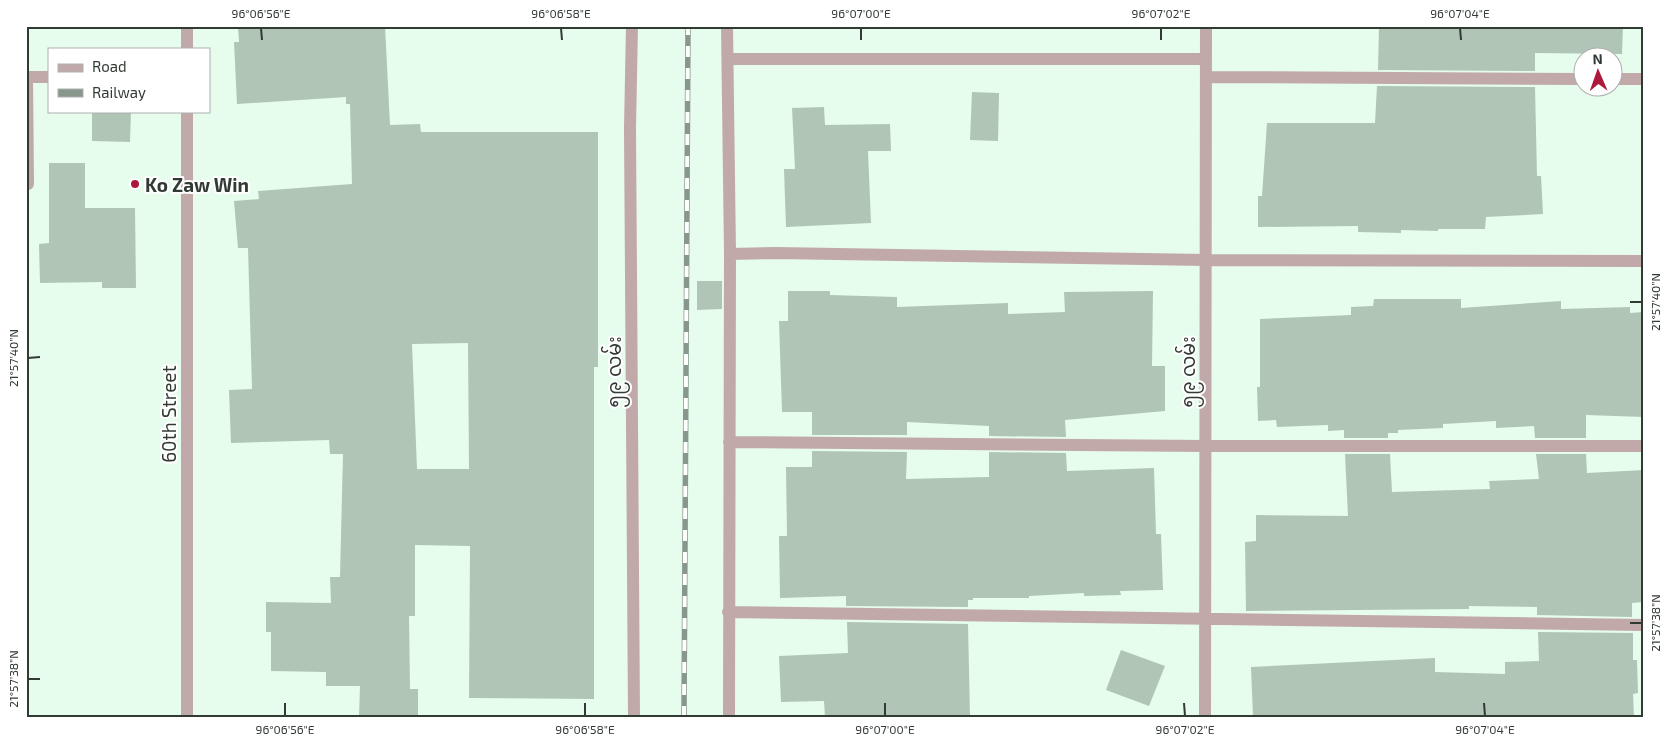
<svg xmlns="http://www.w3.org/2000/svg" width="1670" height="743" viewBox="0 0 1670 743" font-family="'Exo 2','Noto Sans Myanmar',sans-serif">
<style>
.building{fill:#b0c5b6;fill-rule:evenodd}
.lines{fill:none;stroke-linecap:round;stroke-linejoin:round}
.street{stroke:#c1a9aa;stroke-width:12}
.rail-casing{stroke:#88978c;stroke-width:5.5}
.rail{stroke:#fff;stroke-width:4;stroke-dasharray:11;stroke-linecap:butt}
.ticks{fill:none;stroke:#323a34;stroke-width:2}
.poi-dot{fill:#ad193c;stroke:#fff;stroke-width:2}
.labels{text-anchor:middle;dominant-baseline:central;stroke-width:4;stroke-linejoin:round;paint-order:stroke}
.poi-label{font-size:19px;font-weight:bold;fill:#323a34;stroke:#fff;text-anchor:start}
.street-label{font-size:19px;fill:#323a34;stroke:#fff}
.neatline{fill:none;stroke:#323a34;stroke-width:2}
.ticks-label{font-size:12px;text-anchor:middle;fill:#323a34}
</style>
<rect width="100%" height="100%" fill="#e6fcec"/>
<path class="building" d="M 238,26 L 385,26 L 390,125 L 420,124 L 421,132 L 598,132 L 598,367 L 594,367 L 594,699 L 469,698 L 470,546 L 415,545 L 415,616 L 409,616 L 410,689 L 418,689 L 418,717 L 359,717 L 360,686 L 326,686 L 326,672 L 271,671 L 271,632 L 266,632 L 266,602 L 331,603 L 330,577 L 340,577 L 343,454 L 330,454 L 329,440 L 231,443 L 229,390 L 252,389 L 248,248 L 238,248 L 234,201 L 259,199 L 258,191 L 352,184 L 350,104 L 346,104 L 346,97 L 237,104 L 234,42 L 239,42 ZM 468,343 L 469,469 L 417,469 L 412,344 Z
M 1379,26 L 1623,26 L 1622,54 L 1535,53 L 1535,71 L 1378,70 Z
M 1377,86 L 1535,87 L 1537,176 L 1541,176 L 1543,214 L 1486,217 L 1485,229 L 1438,229 L 1438,231 L 1401,230 L 1401,233 L 1358,232 L 1358,226 L 1258,227 L 1258,196 L 1262,196 L 1267,123 L 1375,123 Z
M 972,92 L 999,93 L 998,141 L 970,140 Z
M 824,107 L 825,125 L 890,124 L 891,151 L 868,151 L 871,223 L 786,227 L 784,169 L 795,169 L 792,108 Z
M 92,111 L 131,111 L 130,142 L 92,141 Z
M 49,163 L 85,163 L 85,208 L 135,208 L 136,288 L 102,288 L 102,282 L 40,283 L 39,244 L 49,243 Z
M 697,281 L 722,281 L 722,309 L 697,310 Z
M 788,291 L 830,291 L 830,295 L 897,297 L 897,307 L 1008,303 L 1008,314 L 1065,312 L 1064,292 L 1153,291 L 1152,366 L 1165,366 L 1165,411 L 1065,420 L 1066,437 L 989,436 L 989,426 L 907,422 L 907,435 L 812,435 L 812,412 L 782,412 L 779,321 L 788,321 Z
M 1374,299 L 1461,299 L 1461,308 L 1561,301 L 1561,309 L 1630,307 L 1630,313 L 1644,312 L 1644,417 L 1586,415 L 1586,438 L 1535,438 L 1534,426 L 1496,428 L 1496,421 L 1443,424 L 1443,428 L 1398,430 L 1398,433 L 1388,433 L 1388,438 L 1344,438 L 1344,430 L 1328,431 L 1328,425 L 1277,427 L 1276,420 L 1258,421 L 1257,387 L 1260,387 L 1260,319 L 1351,315 L 1351,307 L 1373,306 Z
M 812,451 L 907,452 L 906,479 L 989,477 L 989,452 L 1066,453 L 1067,471 L 1154,468 L 1156,534 L 1161,534 L 1163,590 L 1120,591 L 1121,595 L 1084,596 L 1084,593 L 1029,596 L 1029,598 L 973,598 L 973,600 L 968,600 L 968,607 L 846,606 L 846,596 L 780,598 L 779,536 L 787,536 L 786,467 L 812,467 Z
M 1345,454 L 1390,454 L 1392,492 L 1490,489 L 1489,481 L 1539,479 L 1536,454 L 1586,454 L 1587,473 L 1644,470 L 1644,602 L 1632,603 L 1632,617 L 1537,615 L 1537,607 L 1469,606 L 1469,609 L 1246,611 L 1245,542 L 1256,541 L 1256,515 L 1348,516 Z
M 847,622 L 968,624 L 970,717 L 825,717 L 824,701 L 781,702 L 779,656 L 848,653 Z
M 1538,632 L 1633,633 L 1633,660 L 1637,660 L 1638,693 L 1633,694 L 1634,717 L 1253,717 L 1251,667 L 1435,658 L 1435,672 L 1505,674 L 1505,662 L 1539,661 Z
M 1121,650 L 1165,666 L 1149,706 L 1106,690 Z"/>
<g class="lines">
<path class="street" d="M 187,26 L 187,49
M 632,26 L 630,128 L 634,717
M 727,26 L 730,254 L 729,717
M 728,59 L 1206,59
M 26,77 L 49,77
M 27,77 L 28,184
M 1206,77 L 1582,79
M 1612,79 L 1644,79
M 730,254 L 777,253 L 1206,260 L 1644,261
M 729,442 L 1206,446 L 1644,446
M 728,612 L 1644,625
M 187,717 L 187,111
M 1205,717 L 1206,26"/>
<defs>
<path id="rail" d="M 684,717 L 688,26"/>
</defs>
<use href="#rail" class="rail-casing"/>
<use href="#rail" class="rail"/>
</g>
<path class="ticks" d="M 261,28 L 262,40M 561,28 L 562,40M 861,28 L 861,40M 1161,28 L 1161,40M 1460,28 L 1461,40M 1630,302 L 1642,302M 28,358 L 40,357M 1630,623 L 1642,623M 28,679 L 40,679M 285,703 L 285,716M 585,703 L 585,716M 885,703 L 885,716M 1184,703 L 1185,716M 1484,703 L 1485,716"/>
<circle class="poi-dot" cx="135" cy="184" r="5"/>
<g class="labels">
<g class="poi-label">
<text x="145" y="184">Ko Zaw Win</text>
</g>
<g class="street-label">
<text transform="translate(613 372) rotate(-90)">၅၉ လမ်း</text>
<text transform="translate(1187 372) rotate(-90)">၅၉ လမ်း</text>
<text transform="translate(168 414) rotate(-90)">60th Street</text>
</g>
</g>
<rect width="1670" height="743" fill="none" stroke="#ffffff" stroke-width="55"/>
<rect x="48" y="48" width="162" height="65" fill="#ffffff" stroke="#adb0ae"/>
<rect x="58" y="64" width="25" height="8" fill="#c1a9aa" stroke="#adb0ae"/>
<text x="92" y="72" font-size="15" fill="#323a34">Road</text>
<rect x="58" y="89" width="25" height="8" fill="#88978c" stroke="#adb0ae"/>
<text x="92" y="98" font-size="15" fill="#323a34">Railway</text>
<g transform="translate(1598 72) rotate(358)"><circle r="24" fill="#ffffff" stroke="#adb0ae"/>
<path d="M0-4L9 19L0 12L-9 19Z" fill="#ad193c"/>
<text y="-8" font-size="14" font-weight="bold" text-anchor="middle" fill="#323a34">N</text>
</g>
<rect x="28" y="28" width="1614" height="688" class="neatline"/>
<g class="ticks-label">
<text x="261" y="18">96°06'56"E</text>
<text x="561" y="18">96°06'58"E</text>
<text x="861" y="18">96°07'00"E</text>
<text x="1161" y="18">96°07'02"E</text>
<text x="1460" y="18">96°07'04"E</text>
<text transform="translate(1656 302) rotate(-90)" y="4">21°57'40"N</text>
<text transform="translate(14 358) rotate(-90)" y="4">21°57'40"N</text>
<text transform="translate(1656 623) rotate(-90)" y="4">21°57'38"N</text>
<text transform="translate(14 679) rotate(-90)" y="4">21°57'38"N</text>
<text x="285" y="734">96°06'56"E</text>
<text x="585" y="734">96°06'58"E</text>
<text x="885" y="734">96°07'00"E</text>
<text x="1185" y="734">96°07'02"E</text>
<text x="1485" y="734">96°07'04"E</text>
</g>
</svg>
